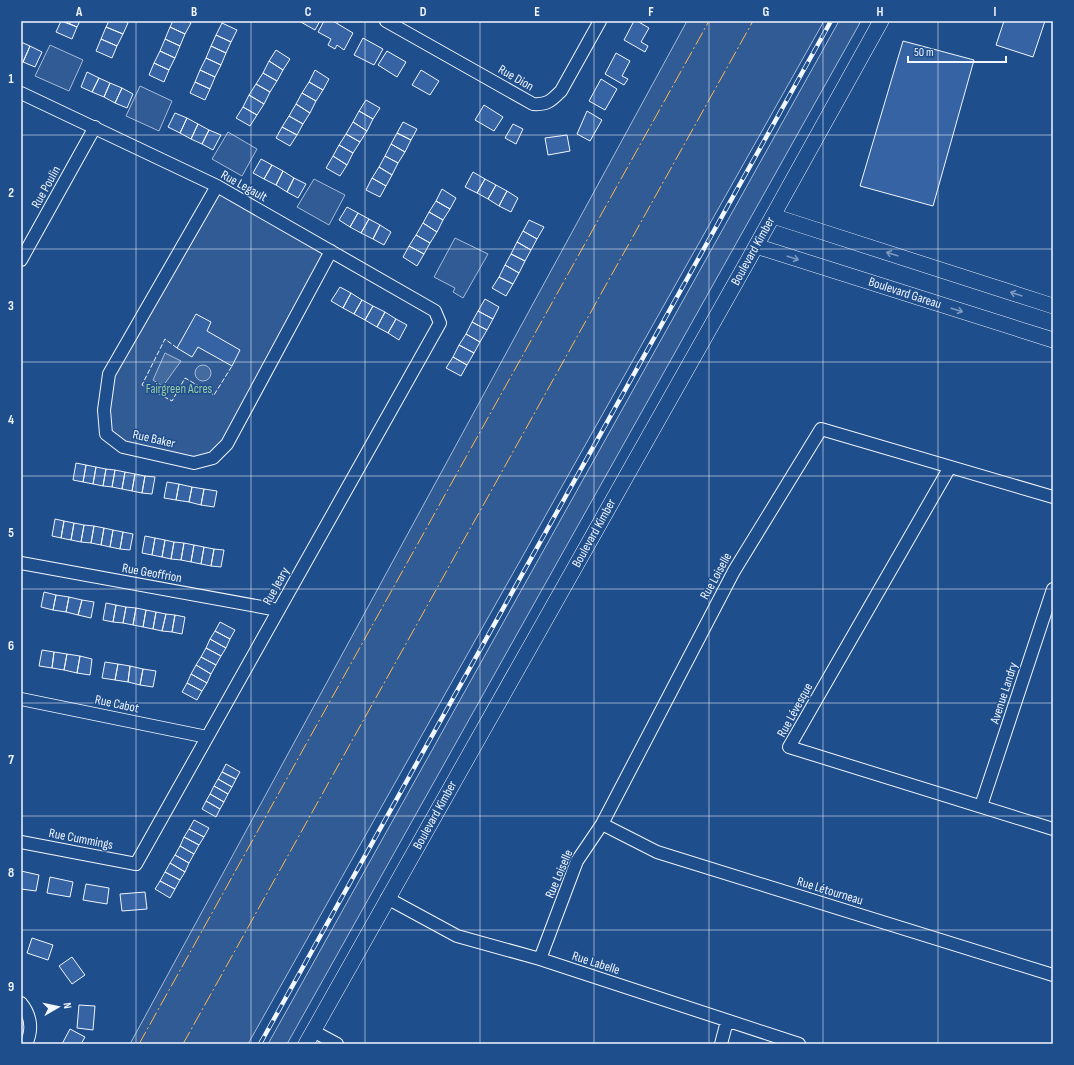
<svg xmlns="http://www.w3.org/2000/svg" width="1074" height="1065" viewBox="0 0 1074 1065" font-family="'Sofia Sans Condensed',sans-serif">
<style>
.built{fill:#305b95;stroke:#a8bbd7}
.water{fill:#446ba0;stroke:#a8bbd7}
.building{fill:#3563a3;stroke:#f2f6ff}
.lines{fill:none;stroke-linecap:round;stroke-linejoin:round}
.minor-casing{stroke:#f2f6ff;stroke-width:14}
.tertiary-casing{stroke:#f2f6ff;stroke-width:16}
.minor{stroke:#1f4e8c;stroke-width:12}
.tertiary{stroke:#1f4e8c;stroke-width:15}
.rail-casing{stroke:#f2f6ff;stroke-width:4.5}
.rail{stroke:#1f4e8c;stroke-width:3;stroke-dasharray:9;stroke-linecap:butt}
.fence{stroke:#f2f6ff;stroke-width:1;stroke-dasharray:5 2;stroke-linecap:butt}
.power{stroke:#ffb74d;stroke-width:1;stroke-dasharray:14 3 2 3;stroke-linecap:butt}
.oneway{stroke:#7e9ac0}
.grid{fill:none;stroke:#f2f6ff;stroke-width:1;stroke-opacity:0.55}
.labels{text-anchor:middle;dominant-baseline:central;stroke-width:3;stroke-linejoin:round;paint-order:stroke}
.street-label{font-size:13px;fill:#f2f6ff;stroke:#1f4e8c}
.park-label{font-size:13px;fill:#97c8a6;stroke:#1f4e8c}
.neatline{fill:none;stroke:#f2f6ff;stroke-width:1.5}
.grid-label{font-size:13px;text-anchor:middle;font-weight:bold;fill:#f2f6ff}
</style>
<rect width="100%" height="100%" fill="#1f4e8c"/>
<path class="built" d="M 687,21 L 824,21 L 248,1044 L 130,1044 Z
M 839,21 L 861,21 L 287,1044 L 268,1044 Z
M 50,45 L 83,60 L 69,91 L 35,76 Z
M 140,86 L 172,101 L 159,131 L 126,116 Z
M 228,132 L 257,149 L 242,176 L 212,159 Z
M 314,179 L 345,195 L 329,225 L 297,207 Z
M 217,186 L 331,251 L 227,444 L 194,463 L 123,447 L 106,434 L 109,374 Z
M 455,238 L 488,254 L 463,298 L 453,292 L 455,288 L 434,277 Z"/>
<path class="water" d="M 165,353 L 181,361 L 163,386 L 153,380 Z
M195 373a8 8 0 1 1 16 0a8 8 0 1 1-16 0Z"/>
<path class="building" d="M 61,21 L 77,27 L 72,39 L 56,32 Z
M 64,21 L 80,21 L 77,27 Z
M 109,21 L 125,21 L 128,23 L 123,34 L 106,27 Z
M 173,21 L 187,21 L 191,23 L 185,34 L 170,27 Z
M 299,21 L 320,21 L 315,30 Z
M 324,21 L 333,21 L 353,33 L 344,50 L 337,45 L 335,49 L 328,45 L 331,39 L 318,32 Z
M 634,21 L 637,21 L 649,28 L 641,42 L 648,46 L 645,52 L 624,40 Z
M 1004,21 L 1045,21 L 1033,57 L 996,45 Z
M 222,23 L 237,30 L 231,42 L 216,35 Z
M 106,27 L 123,34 L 117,46 L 101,39 Z
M 170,27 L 185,34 L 180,46 L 165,39 Z
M 216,35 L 231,42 L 226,53 L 211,46 Z
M 363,38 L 383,49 L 374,65 L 354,55 Z
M 101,39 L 117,46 L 112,58 L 96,51 Z
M 165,39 L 180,46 L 175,58 L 160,51 Z
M 903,41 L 974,60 L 933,206 L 860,186 Z
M 21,42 L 30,46 L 23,62 L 21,61 Z
M 30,46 L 42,52 L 35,67 L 23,62 Z
M 211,46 L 226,53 L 221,65 L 206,58 Z
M 276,50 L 290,59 L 283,70 L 269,61 Z
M 160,51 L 175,58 L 169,70 L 154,63 Z
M 387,51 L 406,62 L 397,77 L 378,65 Z
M 616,53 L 630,61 L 622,76 L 628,79 L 624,85 L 605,74 Z
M 206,58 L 221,65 L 215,77 L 200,70 Z
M 269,61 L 283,70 L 277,81 L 263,73 Z
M 154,63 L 169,70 L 164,82 L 149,75 Z
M 200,70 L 215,77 L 210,89 L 195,82 Z
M 315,70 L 329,79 L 323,90 L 309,82 Z
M 421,70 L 439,81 L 430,95 L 412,85 Z
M 87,72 L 99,78 L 92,92 L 81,87 Z
M 263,73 L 277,81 L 270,92 L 256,84 Z
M 99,78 L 110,83 L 104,97 L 92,92 Z
M 601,79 L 617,89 L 605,110 L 589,101 Z
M 195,82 L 210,89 L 205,100 L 190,93 Z
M 309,82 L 323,90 L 316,101 L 302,93 Z
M 110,83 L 122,88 L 115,103 L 104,97 Z
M 256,84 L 270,92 L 264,104 L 249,95 Z
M 122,88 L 133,94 L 127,108 L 115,103 Z
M 302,93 L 316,101 L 310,113 L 296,104 Z
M 249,95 L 264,104 L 257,115 L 243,107 Z
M 366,100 L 380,108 L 373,119 L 359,111 Z
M 296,104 L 310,113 L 303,124 L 289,116 Z
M 484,105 L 503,117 L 494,131 L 475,120 Z
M 243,107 L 257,115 L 250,126 L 236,118 Z
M 359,111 L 373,119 L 367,131 L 353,122 Z
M 587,111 L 602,120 L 590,141 L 577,134 Z
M 175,113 L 187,118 L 180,133 L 168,127 Z
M 289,116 L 303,124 L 297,135 L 282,127 Z
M 187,118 L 198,124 L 191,139 L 180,133 Z
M 353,122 L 367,131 L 360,142 L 346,134 Z
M 403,122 L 417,129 L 411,140 L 397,133 Z
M 198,124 L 209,130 L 202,144 L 191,139 Z
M 513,124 L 523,129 L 516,144 L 505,138 Z
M 282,127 L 297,135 L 290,146 L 276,138 Z
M 209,130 L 221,135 L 213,150 L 202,144 Z
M 397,133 L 411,140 L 405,152 L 391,144 Z
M 346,134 L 360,142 L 353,153 L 339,145 Z
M 567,135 L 570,151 L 548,155 L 545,138 Z
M 391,144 L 405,152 L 398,163 L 385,156 Z
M 339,145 L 353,153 L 347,165 L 333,156 Z
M 333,156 L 347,165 L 340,176 L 326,168 Z
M 385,156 L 398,163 L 392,175 L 379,167 Z
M 261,159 L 272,165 L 264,179 L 253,173 Z
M 272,165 L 283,171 L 276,185 L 264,179 Z
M 379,167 L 392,175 L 386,186 L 372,178 Z
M 283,171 L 294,178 L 287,192 L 276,185 Z
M 473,172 L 485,179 L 477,193 L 465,187 Z
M 294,178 L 306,184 L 298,198 L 287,192 Z
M 372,178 L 386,186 L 380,197 L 366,190 Z
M 485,179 L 496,185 L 488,199 L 477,193 Z
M 496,185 L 507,191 L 499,206 L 488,199 Z
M 442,189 L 456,198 L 450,209 L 436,201 Z
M 507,191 L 518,198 L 511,212 L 499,206 Z
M 436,201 L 450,209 L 443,220 L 429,212 Z
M 347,207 L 358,213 L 350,227 L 339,220 Z
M 429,212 L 443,220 L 437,232 L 423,223 Z
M 358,213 L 369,219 L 361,233 L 350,227 Z
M 369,219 L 380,225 L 373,239 L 361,233 Z
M 529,220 L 544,227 L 537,239 L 523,231 Z
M 423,223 L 437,232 L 430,243 L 416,235 Z
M 380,225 L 391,232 L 384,245 L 373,239 Z
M 523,231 L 537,239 L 531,250 L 517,242 Z
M 416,235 L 430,243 L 424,254 L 409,246 Z
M 517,242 L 531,250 L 525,261 L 511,254 Z
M 409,246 L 424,254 L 417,266 L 403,257 Z
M 511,254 L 525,261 L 519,273 L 505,265 Z
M 505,265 L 519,273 L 513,284 L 499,277 Z
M 499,277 L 513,284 L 506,296 L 492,288 Z
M 340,287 L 351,293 L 343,308 L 331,301 Z
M 351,293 L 362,300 L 354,314 L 343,308 Z
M 485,299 L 499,307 L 493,319 L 478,311 Z
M 362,300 L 373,306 L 365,320 L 354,314 Z
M 373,306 L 385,312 L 377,327 L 365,320 Z
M 478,311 L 493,319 L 487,330 L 472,322 Z
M 385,312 L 396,319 L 388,333 L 377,327 Z
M 196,314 L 211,322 L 207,331 L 240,350 L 232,366 L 198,347 L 192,357 L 177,348 Z
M 396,319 L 407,325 L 399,340 L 388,333 Z
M 472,322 L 487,330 L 480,342 L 466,334 Z
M 466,334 L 480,342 L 474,353 L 459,345 Z
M 459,345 L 474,353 L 467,365 L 453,357 Z
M 453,357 L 467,365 L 461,376 L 446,368 Z
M 76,463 L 86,465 L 83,482 L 73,480 Z
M 86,465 L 96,467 L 93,484 L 83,482 Z
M 96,467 L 106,469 L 103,486 L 93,484 Z
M 106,469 L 115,470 L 112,487 L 103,486 Z
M 115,470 L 125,472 L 122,489 L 112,487 Z
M 125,472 L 135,474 L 132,491 L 122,489 Z
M 135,474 L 145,476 L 142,493 L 132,491 Z
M 145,476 L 155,477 L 152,494 L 142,493 Z
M 167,482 L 179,484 L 176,500 L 164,498 Z
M 179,484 L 192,487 L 189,502 L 176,500 Z
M 192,487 L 204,489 L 201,505 L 189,502 Z
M 204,489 L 217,491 L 214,507 L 201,505 Z
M 55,519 L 64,521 L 61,538 L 52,536 Z
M 64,521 L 74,523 L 71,540 L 61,538 Z
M 74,523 L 84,525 L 81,542 L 71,540 Z
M 84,525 L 94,526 L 91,543 L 81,542 Z
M 94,526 L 104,528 L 101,545 L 91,543 Z
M 104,528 L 113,530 L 110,547 L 101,545 Z
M 113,530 L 123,532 L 120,549 L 110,547 Z
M 123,532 L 133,534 L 130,550 L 120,549 Z
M 145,536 L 155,538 L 152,555 L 142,553 Z
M 155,538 L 165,540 L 162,557 L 152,555 Z
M 165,540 L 174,542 L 171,559 L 162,557 Z
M 174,542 L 184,543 L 181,560 L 171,559 Z
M 184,543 L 194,545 L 191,562 L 181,560 Z
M 194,545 L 204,547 L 201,564 L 191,562 Z
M 204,547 L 214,549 L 211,566 L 201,564 Z
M 214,549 L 224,550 L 221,567 L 211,566 Z
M 44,592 L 56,595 L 53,610 L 41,607 Z
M 56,595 L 69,597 L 66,612 L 53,610 Z
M 69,597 L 82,600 L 78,615 L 66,612 Z
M 82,600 L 94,602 L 91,618 L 78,615 Z
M 106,603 L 116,605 L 113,622 L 103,620 Z
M 116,605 L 126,607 L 123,623 L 113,622 Z
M 126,607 L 136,608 L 133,625 L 123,623 Z
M 136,608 L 146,610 L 143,627 L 133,625 Z
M 146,610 L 156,612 L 153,629 L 143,627 Z
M 156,612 L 166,614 L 162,631 L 153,629 Z
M 166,614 L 175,615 L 172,632 L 162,631 Z
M 175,615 L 185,617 L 182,634 L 172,632 Z
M 220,622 L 235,630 L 230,639 L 215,631 Z
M 215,631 L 230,639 L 226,648 L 210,639 Z
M 210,639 L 226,648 L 221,656 L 206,648 Z
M 206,648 L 221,656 L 216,665 L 201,657 Z
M 42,650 L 54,652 L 52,668 L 39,666 Z
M 54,652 L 67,654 L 64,670 L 52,668 Z
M 67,654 L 80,656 L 77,673 L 64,670 Z
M 80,656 L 92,659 L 90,675 L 77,673 Z
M 201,657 L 216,665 L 211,674 L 196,665 Z
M 105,662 L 118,664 L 115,680 L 102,678 Z
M 118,664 L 130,666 L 128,682 L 115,680 Z
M 196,665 L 211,674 L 207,683 L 191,674 Z
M 130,666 L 143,669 L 140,685 L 128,682 Z
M 143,669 L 156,671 L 153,687 L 140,685 Z
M 191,674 L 207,683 L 202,691 L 187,683 Z
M 187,683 L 202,691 L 197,700 L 182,692 Z
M 226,764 L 240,772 L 236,779 L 222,772 Z
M 222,772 L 236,779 L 232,787 L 218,779 Z
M 218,779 L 232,787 L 228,794 L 214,786 Z
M 214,786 L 228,794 L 224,802 L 210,794 Z
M 210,794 L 224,802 L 220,809 L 206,801 Z
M 206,801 L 220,809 L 216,817 L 202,809 Z
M 194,820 L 209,828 L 204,837 L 189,829 Z
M 189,829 L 204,837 L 199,845 L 184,837 Z
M 184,837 L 199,845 L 194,854 L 180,846 Z
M 180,846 L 194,854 L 189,863 L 175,855 Z
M 175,855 L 189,863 L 185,872 L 170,863 Z
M 170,863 L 185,872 L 180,880 L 165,872 Z
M 21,871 L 39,875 L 36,891 L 21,889 Z
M 165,872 L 180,880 L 175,889 L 160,881 Z
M 50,877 L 73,882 L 70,897 L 47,893 Z
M 160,881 L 175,889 L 170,898 L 155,889 Z
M 86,884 L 109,888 L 107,904 L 83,900 Z
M 145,892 L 147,909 L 122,911 L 120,894 Z
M 32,938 L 53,945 L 48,960 L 27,953 Z
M 72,957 L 85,975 L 72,984 L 59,966 Z
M 79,1005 L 95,1006 L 93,1030 L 77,1028 Z
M 70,1029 L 85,1037 L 81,1044 L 62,1044 Z"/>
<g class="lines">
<defs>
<path id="minor" d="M 386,21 L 533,104 C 547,105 551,101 561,91 L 600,21
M 21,93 L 217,186 L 435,311 L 440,323 L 136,864 L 21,842
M 217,186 L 109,374 L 104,410 L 106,434 L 123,447 L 194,463 L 213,458 L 227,444 L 331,251
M 21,260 L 95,127
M 950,467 L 789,747 L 1053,829
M 21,563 L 278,610
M 21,699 L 207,737
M 981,806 L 1053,589
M 602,824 L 657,852 L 1053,975
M 387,898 L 457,936 L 540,959 L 799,1044
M 540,959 L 577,861 L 602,824 L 734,571 L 821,429 L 1053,497
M 21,1003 C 31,1015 33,1030 26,1044
M 313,1031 L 337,1044
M 721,1044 L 727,1021"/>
<path id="tertiary" d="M 773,216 L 1053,306
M 756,246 L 1053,340
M 306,1044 L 750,257 L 881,21"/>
</defs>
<use href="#minor" class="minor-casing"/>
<use href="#tertiary" class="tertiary-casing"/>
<use href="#minor" class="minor"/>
<use href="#tertiary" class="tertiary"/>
<defs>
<path id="rail" d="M 260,1044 L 831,21"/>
</defs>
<use href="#rail" class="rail-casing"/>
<use href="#rail" class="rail"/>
<path class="fence" d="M 177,348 L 165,339 L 142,385 L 172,401 L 185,378 L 214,395 L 232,366"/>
<path class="power" d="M 139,1044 L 709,21
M 183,1044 L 753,21"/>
</g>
<defs><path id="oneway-shaft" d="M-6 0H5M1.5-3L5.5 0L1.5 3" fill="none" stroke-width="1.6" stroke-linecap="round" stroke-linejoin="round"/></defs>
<g class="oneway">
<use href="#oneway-shaft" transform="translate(892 254) rotate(-162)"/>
<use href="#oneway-shaft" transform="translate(793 258) rotate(18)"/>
<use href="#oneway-shaft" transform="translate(1016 294) rotate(-162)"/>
<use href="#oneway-shaft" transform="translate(957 310) rotate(18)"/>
</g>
<path class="grid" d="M 136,21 L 136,1044M 251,21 L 251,1044M 365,21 L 365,1044M 480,21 L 480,1044M 594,21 L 594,1044M 709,21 L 709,1044M 823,21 L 823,1044M 938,21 L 938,1044M 21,135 L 1053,135M 21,249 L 1053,249M 21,362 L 1053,362M 21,476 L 1053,476M 21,589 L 1053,589M 21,703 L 1053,703M 21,816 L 1053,816M 21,930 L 1053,930"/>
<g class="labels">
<g class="street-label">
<text transform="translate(516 78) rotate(30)">Rue Dion</text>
<text transform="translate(244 186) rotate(29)">Rue Legault</text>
<text transform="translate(46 187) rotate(-61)">Rue Poulin</text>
<text transform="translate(753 251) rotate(-61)">Boulevard Kimber</text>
<text transform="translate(905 293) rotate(18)">Boulevard Gareau</text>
<text transform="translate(154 439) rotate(13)">Rue Baker</text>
<text transform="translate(594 533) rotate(-61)">Boulevard Kimber</text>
<text transform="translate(152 573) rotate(10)">Rue Geoffrion</text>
<text transform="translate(716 576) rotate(-61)">Rue Loiselle</text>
<text transform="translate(276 586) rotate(-61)">Rue Jeary</text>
<text transform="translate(1004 693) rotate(-72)">Avenue Landry</text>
<text transform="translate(117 704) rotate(12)">Rue Cabot</text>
<text transform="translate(795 710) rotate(-61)">Rue Lévesque</text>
<text transform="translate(435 815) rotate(-61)">Boulevard Kimber</text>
<text transform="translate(81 839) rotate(11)">Rue Cummings</text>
<text transform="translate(559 874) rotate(-67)">Rue Loiselle</text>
<text transform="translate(830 891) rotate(17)">Rue Létourneau</text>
<text transform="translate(596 963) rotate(18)">Rue Labelle</text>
</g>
<g class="park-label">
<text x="179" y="389">Fairgreen Acres</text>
</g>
</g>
<rect width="1074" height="1065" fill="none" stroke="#1f4e8c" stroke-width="44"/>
<g transform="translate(58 1007) rotate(81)" stroke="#1f4e8c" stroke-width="3" paint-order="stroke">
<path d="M0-3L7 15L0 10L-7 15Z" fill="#f2f6ff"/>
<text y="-6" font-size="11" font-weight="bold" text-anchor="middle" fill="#f2f6ff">N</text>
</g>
<path d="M908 56v6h98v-6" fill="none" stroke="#f2f6ff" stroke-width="2"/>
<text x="914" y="56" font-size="12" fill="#f2f6ff" stroke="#1f4e8c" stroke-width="3" paint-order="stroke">50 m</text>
<rect x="22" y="22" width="1030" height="1021" class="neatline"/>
<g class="grid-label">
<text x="79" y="16">A</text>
<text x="194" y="16">B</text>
<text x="308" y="16">C</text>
<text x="423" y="16">D</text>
<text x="537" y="16">E</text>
<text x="651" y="16">F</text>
<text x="766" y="16">G</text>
<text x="880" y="16">H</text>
<text x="995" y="16">I</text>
<text x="11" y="83">1</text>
<text x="11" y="197">2</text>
<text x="11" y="310">3</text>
<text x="11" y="424">4</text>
<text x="11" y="537">5</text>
<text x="11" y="650">6</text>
<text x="11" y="764">7</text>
<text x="11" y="877">8</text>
<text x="11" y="991">9</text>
</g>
</svg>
